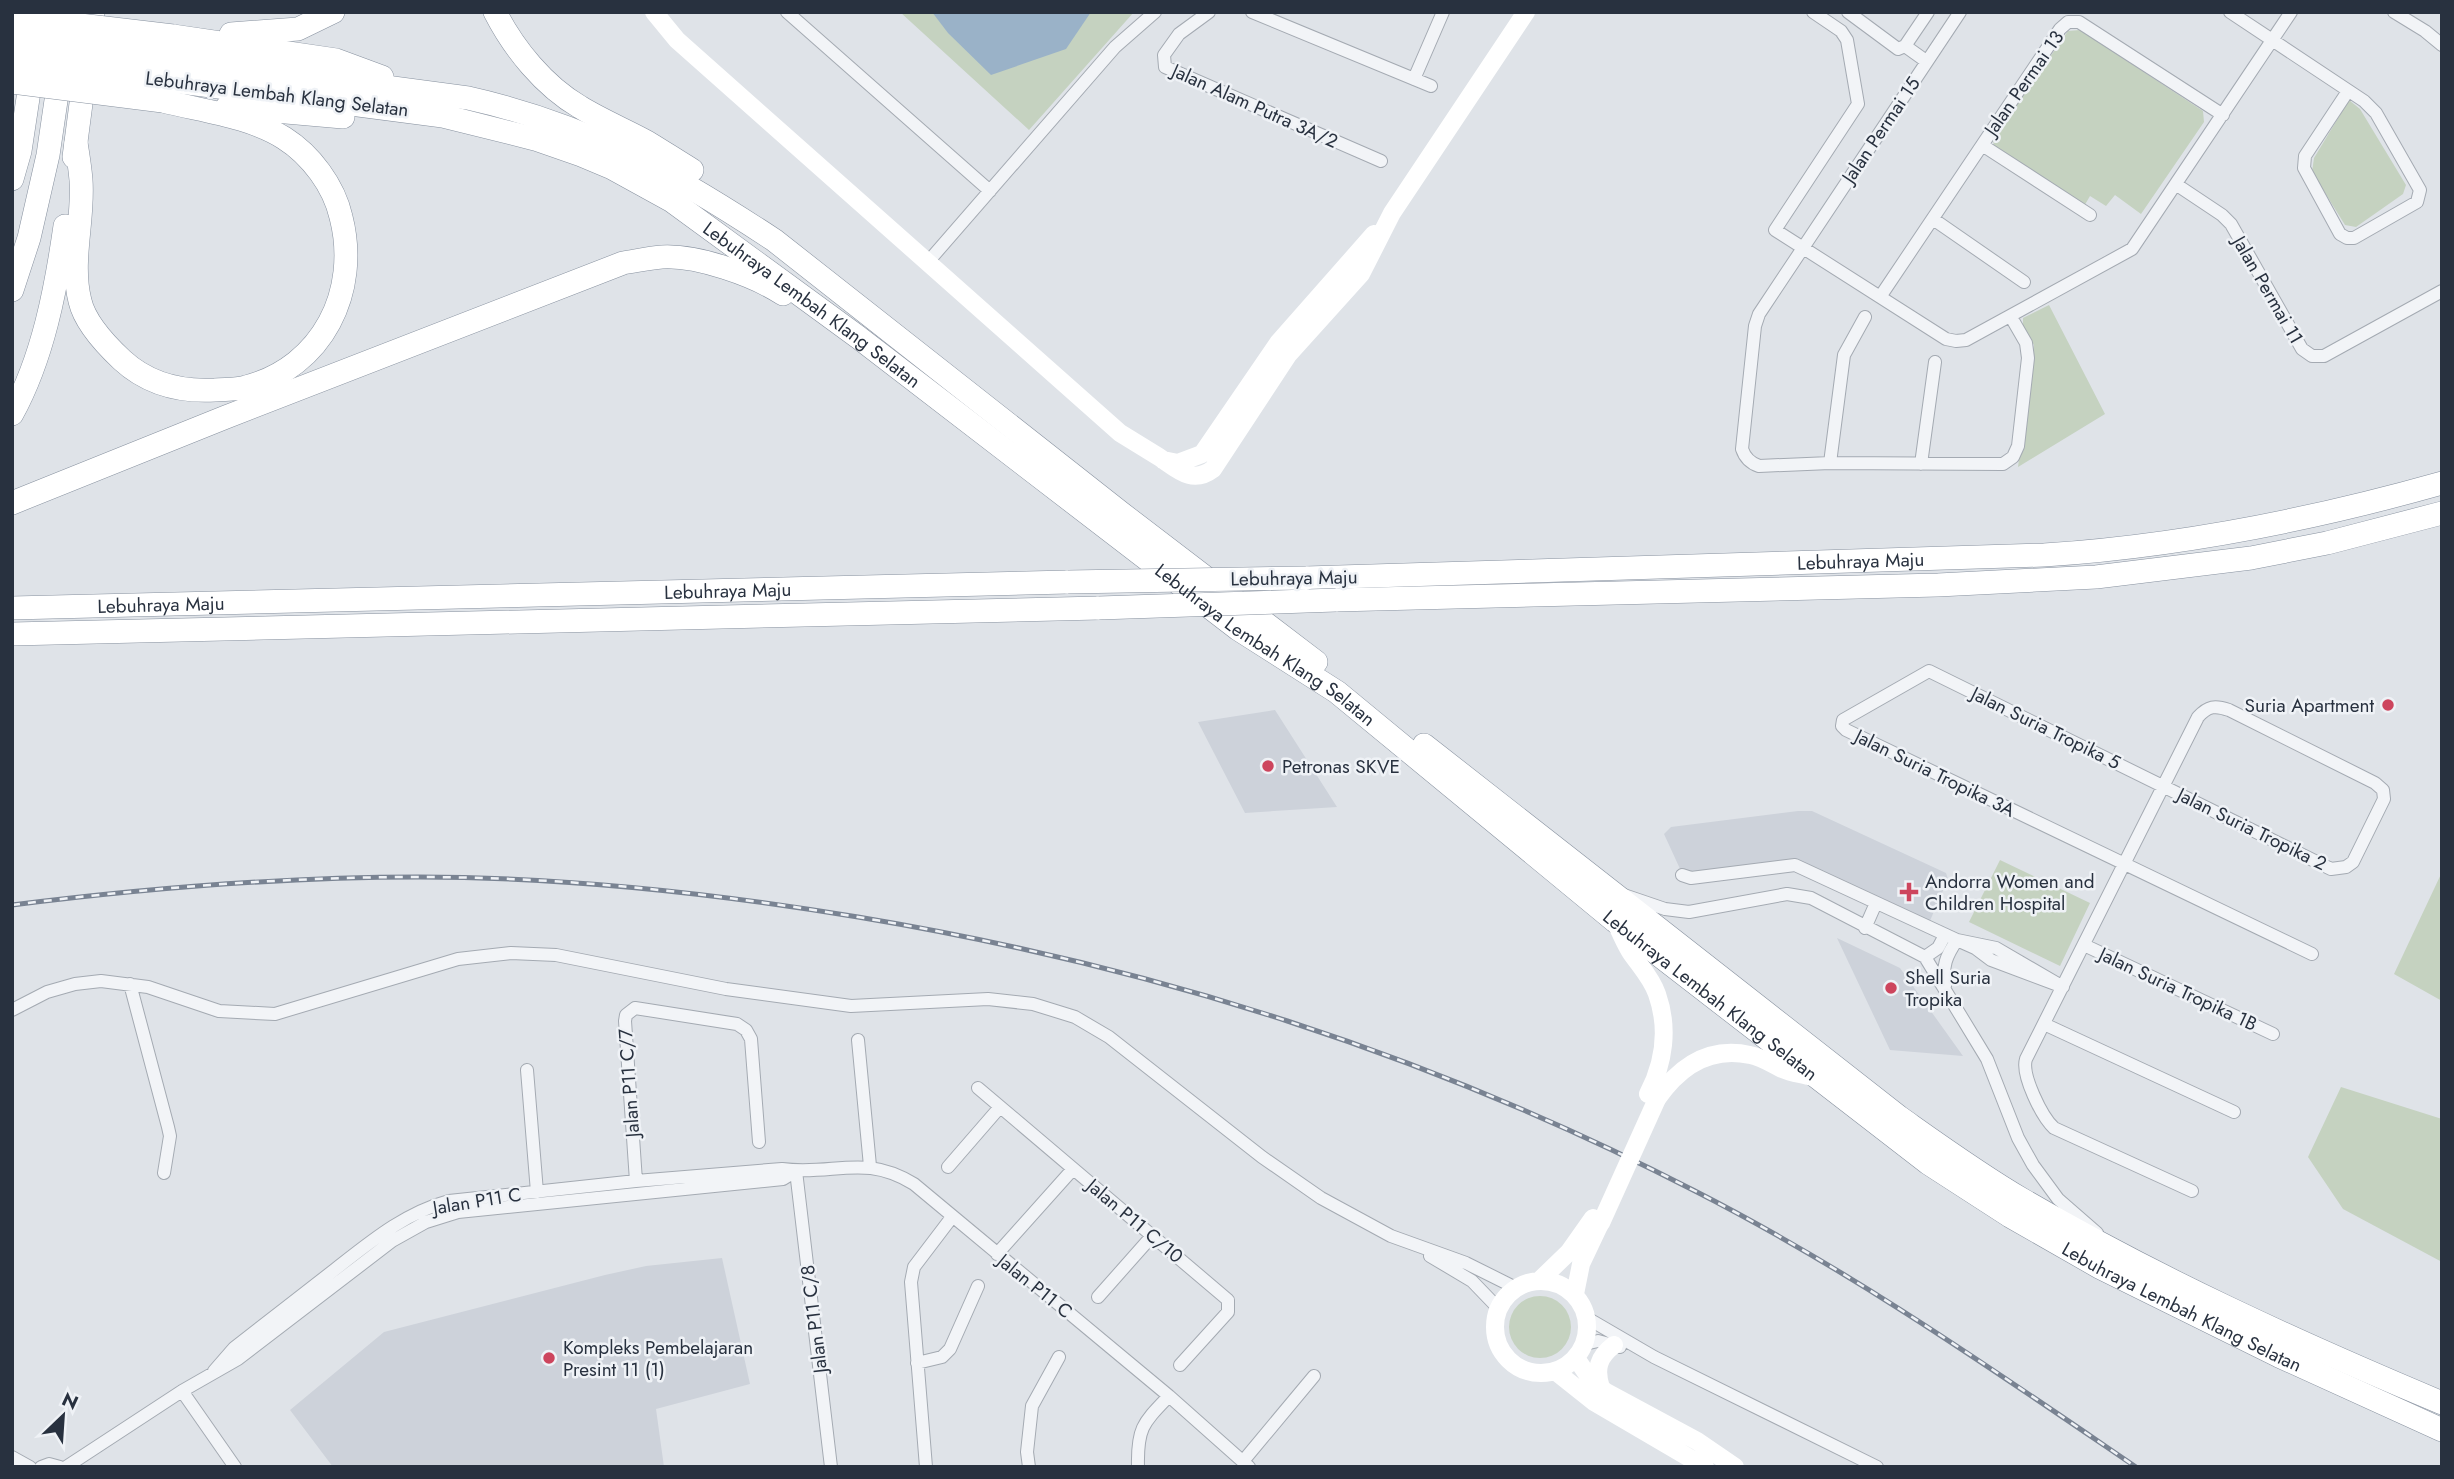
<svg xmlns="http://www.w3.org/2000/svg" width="2454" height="1479" viewBox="0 0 2454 1479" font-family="Jost,sans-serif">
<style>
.built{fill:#cdd2da}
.green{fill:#c5d2c0}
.water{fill:#9ab2c8}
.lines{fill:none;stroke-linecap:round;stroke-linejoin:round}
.street-casing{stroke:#a4aab2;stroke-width:14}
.highway-casing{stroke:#87919f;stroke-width:24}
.street{stroke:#f2f4f7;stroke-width:12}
.secondary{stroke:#fff;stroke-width:18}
.highway{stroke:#fff;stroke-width:23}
.rail-casing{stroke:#798392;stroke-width:5}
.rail{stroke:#eff2f6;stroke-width:2.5;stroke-dasharray:8;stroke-linecap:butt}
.highway-bridge-casing{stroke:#87919f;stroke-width:24;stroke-linecap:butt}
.secondary-bridge{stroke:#fff;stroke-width:18}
.highway-bridge{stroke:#fff;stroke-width:23}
.poi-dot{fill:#cd455d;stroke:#eff2f6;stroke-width:2.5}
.labels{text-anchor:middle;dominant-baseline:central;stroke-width:5;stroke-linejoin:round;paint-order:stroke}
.street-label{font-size:19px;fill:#28313f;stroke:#eff2f6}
.poi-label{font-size:19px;fill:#28313f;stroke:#eff2f6;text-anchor:start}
</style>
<rect width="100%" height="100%" fill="#dfe3e8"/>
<path class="built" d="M 1275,710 L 1337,807 L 1245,813 L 1198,722 Z
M 1798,811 L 1812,811 L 1946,873 L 1948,879 L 1929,923 L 1798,862 L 1693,874 L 1681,871 L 1664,834 L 1671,827 Z
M 1837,938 L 1900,968 L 1963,1056 L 1890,1050 Z
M 722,1258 L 750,1384 L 656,1409 L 664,1467 L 333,1467 L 290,1410 L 384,1332 L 605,1275 L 646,1266 Z"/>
<path class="green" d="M 900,12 L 1134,12 L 1029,130 Z
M 2080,30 L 2203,111 L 2204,122 L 2141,214 L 2115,195 L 2106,206 L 2090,196 L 2083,208 L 1994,147 L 1993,139 L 2068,31 Z
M 2349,100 L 2360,109 L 2406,185 L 2403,194 L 2356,227 L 2345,225 L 2312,172 L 2314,158 Z
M 2049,305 L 2105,414 L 2018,467 L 2034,345 L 2023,328 L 2023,318 Z
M 2000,860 L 2090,903 L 2060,966 L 1969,922 Z
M 2442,872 L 2442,1001 L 2394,974 Z
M 2341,1087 L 2442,1119 L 2442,1262 L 2343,1209 L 2308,1157 Z
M1509 1327a31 31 0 1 1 62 0a31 31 0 1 1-62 0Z"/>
<path class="water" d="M 932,12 L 1091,12 L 1066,49 L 991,75 L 948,33 Z"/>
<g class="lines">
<defs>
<path id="street" d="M 787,12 L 990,191
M 1209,12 L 1179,34 L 1164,55 L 1165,67 L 1381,161
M 1252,12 L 1431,86
M 1813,12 L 1841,31 L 1847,40 L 1858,104 L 1775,230 L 1946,339 L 1956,341 L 1966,340 L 2132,249 L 2291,12
M 1848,12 L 1898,49 L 1905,46
M 1960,12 L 1759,314 L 1755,326 L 1742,449 C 1745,458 1750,463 1759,466 L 1830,463 L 2003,464 L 2013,457 L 2018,446 L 2028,358 L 2026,343 L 2011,317
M 2230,12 L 2364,101 L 2376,113 L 2420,190 L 2417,202 L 2354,238 L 2347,238 L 2340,234 L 2304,168 L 2305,156 L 2348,91
M 2394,12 L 2425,31 L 2442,45
M 1926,61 L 1905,46 L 1928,12
M 1414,79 L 1443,12
M 1982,145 L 2090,215
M 2177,185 L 2222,215 L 2231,224 L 2302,349 L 2312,356 L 2324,356 L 2442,291
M 1933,219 L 2024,282
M 927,263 L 1115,47 L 1155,12
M 1880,297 L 2060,29 L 2068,22 L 2079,22 L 2223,115
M 1830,463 L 1844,355 L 1865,317
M 1921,464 L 1935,362
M 1682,875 L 1691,878 L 1795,865 L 1957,940 C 1946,956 1942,966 1945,986
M 1624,895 L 1665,909 L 1689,912 L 1787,894 L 1811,898 L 1925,957 L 1987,1059 L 2018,1138 L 2033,1165 L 2058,1199 L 2097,1233
M 1865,928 L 1876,903
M 1957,940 L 1996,948 L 2063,987 L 1991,960 L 1975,948 Z
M 2084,945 L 2273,1034
M 1925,957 L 1938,948 L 1945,935
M 130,984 L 168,1127 L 170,1136 L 164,1173
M 12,1010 L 47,992 L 75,984 L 101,981 L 148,987 L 219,1011 L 275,1014 L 458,959 L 511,953 L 556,955 L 726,989 L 851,1006 L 988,999 L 1033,1004 L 1075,1017 L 1109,1037 L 1262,1157 L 1321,1198 L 1391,1236 L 1466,1263 L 1516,1288
M 2044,1024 L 2234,1112
M 858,1040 L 870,1166
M 527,1070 L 537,1192
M 978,1088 L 1228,1300 L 1228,1312 L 1180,1365
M 948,1167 L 1000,1107
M 796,1171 L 831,1467
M 636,1181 L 625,1021 L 626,1015 L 635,1008 L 737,1024 L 746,1030 L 751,1039 L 759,1142
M 2192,1191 L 2054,1128 C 2042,1117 2021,1075 2026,1059 C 2084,945 2141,831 2198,717 C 2208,706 2215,705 2229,710 L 2375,783 L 2383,790 L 2384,799 L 2353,862 L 2346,867 L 2331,869 L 1929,671 L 1843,720 L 1842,726 L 1846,730 L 2312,954
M 997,1254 L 1073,1169
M 1430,1256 L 1472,1281 L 1498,1308
M 1098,1297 L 1152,1236
M 1587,1318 L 1654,1357 L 1877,1467
M 1585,1344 L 1598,1341 L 1620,1347
M 917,1363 L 942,1357 L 950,1349 L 978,1286
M 214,1371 L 234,1348 C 267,1322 300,1297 333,1271 C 369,1243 404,1213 449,1201 L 636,1181 L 782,1169 C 834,1176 864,1153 914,1184 L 1169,1396 L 1249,1467
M 182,1391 L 235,1467
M 12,1457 L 30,1467
M 1244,1460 L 1314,1376
M 41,1467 L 49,1464 L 60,1467
M 66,1467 L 182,1391 L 238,1359 L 392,1241 L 426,1222 L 458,1212 L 783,1179 L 796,1171
M 926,1467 L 911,1282 L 914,1267 L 952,1217
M 1029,1467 L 1027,1452 L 1032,1406 L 1059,1357
M 1138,1467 C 1137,1428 1143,1423 1169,1396"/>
<g id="highway">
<path d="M 495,12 C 514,49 544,86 580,107 C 601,120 625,130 647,142 C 662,151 677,161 692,170"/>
<path d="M 231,34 L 298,29 L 333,12"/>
<path d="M 173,36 L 336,60 L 382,77"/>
<path d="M 168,58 L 468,98 C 589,125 672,173 774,240 L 1121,513 L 1316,662"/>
<path id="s1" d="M 165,80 L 443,116 L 535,139 L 581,155 L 612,168 L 672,201 L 858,337 L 1238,629 L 1337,692 L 1615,921 L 1928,1163 L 2010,1216 L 2101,1268 L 2279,1356 L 2442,1430"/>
<path d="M 227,107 L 343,117"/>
<path d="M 76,143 C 78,155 80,168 81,180 C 84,220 70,261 80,301 C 85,323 106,345 122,360 C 148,384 180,392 215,390 C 225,389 236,390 246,387 C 323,367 360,291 341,217 C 334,186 311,155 284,138 C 249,116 202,111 163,101"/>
<path d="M 74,157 L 93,12"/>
<path d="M 12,179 L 20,151 L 33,65"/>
<path d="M 12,290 L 29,238 L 48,155 L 69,12"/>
<path d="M 12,414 C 43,358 56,289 65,226"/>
<path d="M 12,503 L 226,417 L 623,263 C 636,261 649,258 662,257 C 697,255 754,275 783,294"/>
<path id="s2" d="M 1306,578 L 2044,555 C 2180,546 2311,520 2442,483"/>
<path d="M 1336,600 L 1938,585 L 2096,577 L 2251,558 L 2327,543 L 2442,513"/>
<path id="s3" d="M 12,608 L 1068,582"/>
<path d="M 12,634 L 1099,608"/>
<path d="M 1424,745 L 1899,1117 C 1940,1146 1980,1175 2023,1200 C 2156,1278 2299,1343 2442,1403"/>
</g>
</defs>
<use href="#street" class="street-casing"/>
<use href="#highway" class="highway-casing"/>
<use href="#street" class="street"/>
<path class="secondary" d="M 654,12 L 677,40 L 1120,433 C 1133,441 1146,449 1159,457 C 1177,469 1192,485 1213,469 L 1288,355 L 1361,274 L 1392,213 L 1526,12
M 1163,460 L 1178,463 L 1202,454 L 1278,343 L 1374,234
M 1616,924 C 1621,933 1625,944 1631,953 C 1640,966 1652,979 1657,994 C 1669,1028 1664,1063 1648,1094
M 1657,1099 C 1679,1067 1709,1046 1750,1055 C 1761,1057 1770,1063 1780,1068 C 1790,1073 1802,1074 1812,1077
M 1540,1280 L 1569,1252 L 1593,1218
M1495 1327a46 46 0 1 1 92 0a46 46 0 1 1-92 0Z
M 1575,1294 L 1581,1264 L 1599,1226
M 1576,1358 L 1591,1380 L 1606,1392 L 1697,1441 L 1735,1467
M 1555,1371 L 1594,1402 L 1705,1467
M 1601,1388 C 1595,1369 1598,1357 1614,1345"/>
<use href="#highway" class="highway"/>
<defs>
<path id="rail" d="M 12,905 C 147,888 283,877 419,877 C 566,877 713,893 858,917 C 1153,966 1429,1054 1695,1191 C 1850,1270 1992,1369 2136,1467"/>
</defs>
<use href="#rail" class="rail-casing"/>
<use href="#rail" class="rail"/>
<defs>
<path id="highway-bridge" d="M 12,17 L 173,36
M 12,40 L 168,58
M 12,62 L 165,80
M 12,82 L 163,101
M 1068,582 L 1306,578
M 1099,608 L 1336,600"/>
</defs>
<use href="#highway-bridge" class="highway-bridge-casing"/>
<path class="secondary-bridge" d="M 1601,1223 L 1657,1099"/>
<use href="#highway-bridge" class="highway-bridge"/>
</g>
<g class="poi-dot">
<circle cx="2388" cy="705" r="7"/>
<circle cx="1268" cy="766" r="7"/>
<path d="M1905.5 881.5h7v7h7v7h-7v7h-7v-7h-7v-7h7z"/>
<circle cx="1891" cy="988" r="7"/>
<circle cx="549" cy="1358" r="7"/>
</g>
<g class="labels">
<g class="street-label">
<text transform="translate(2024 83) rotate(-55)">Jalan Permai 13</text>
<text transform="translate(277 94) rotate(7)">Lebuhraya Lembah Klang Selatan</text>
<text transform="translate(1255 106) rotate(24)">Jalan Alam Putra 3A/2</text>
<text transform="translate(1881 130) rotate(-56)">Jalan Permai 15</text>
<text transform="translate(2268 290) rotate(60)">Jalan Permai 11</text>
<text stroke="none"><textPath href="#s1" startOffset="700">Lebuhraya Lembah Klang Selatan</textPath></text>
<text stroke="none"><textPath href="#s2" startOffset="555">Lebuhraya Maju</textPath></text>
<text transform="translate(1294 578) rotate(-1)">Lebuhraya Maju</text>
<text stroke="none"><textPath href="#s3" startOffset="716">Lebuhraya Maju</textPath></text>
<text stroke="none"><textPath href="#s3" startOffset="149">Lebuhraya Maju</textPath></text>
<text stroke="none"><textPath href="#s1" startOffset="1267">Lebuhraya Lembah Klang Selatan</textPath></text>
<text transform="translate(2046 728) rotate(26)">Jalan Suria Tropika 5</text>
<text transform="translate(1935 773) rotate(26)">Jalan Suria Tropika 3A</text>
<text transform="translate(2252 829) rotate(26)">Jalan Suria Tropika 2</text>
<text transform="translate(2178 989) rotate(25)">Jalan Suria Tropika 1B</text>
<text stroke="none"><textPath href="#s1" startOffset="1834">Lebuhraya Lembah Klang Selatan</textPath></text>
<text transform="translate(629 1083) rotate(-94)">Jalan P11 C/7</text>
<text transform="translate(477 1201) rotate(-9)">Jalan P11 C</text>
<text transform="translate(1135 1221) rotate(40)">Jalan P11 C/10</text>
<text transform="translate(1035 1286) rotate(39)">Jalan P11 C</text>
<text stroke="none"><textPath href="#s1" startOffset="2401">Lebuhraya Lembah Klang Selatan</textPath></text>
<text transform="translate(814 1319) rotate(-97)">Jalan P11 C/8</text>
</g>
<g class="poi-label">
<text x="2374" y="705" text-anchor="end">Suria Apartment</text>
<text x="1282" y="766">Petronas SKVE</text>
<text x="1925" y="881">Andorra Women and<tspan x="1925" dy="22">Children Hospital</tspan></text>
<text x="1905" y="977">Shell Suria<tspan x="1905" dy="22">Tropika</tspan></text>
<text x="563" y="1347">Kompleks Pembelajaran<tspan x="563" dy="22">Presint 11 (1)</tspan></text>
</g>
</g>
<rect width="2454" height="1479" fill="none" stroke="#28313f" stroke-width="28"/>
<g transform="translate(63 1416) rotate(25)" stroke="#eff2f6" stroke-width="5" paint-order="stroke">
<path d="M0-5L12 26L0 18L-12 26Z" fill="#28313f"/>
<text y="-10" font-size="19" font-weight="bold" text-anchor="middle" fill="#28313f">N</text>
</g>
</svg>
